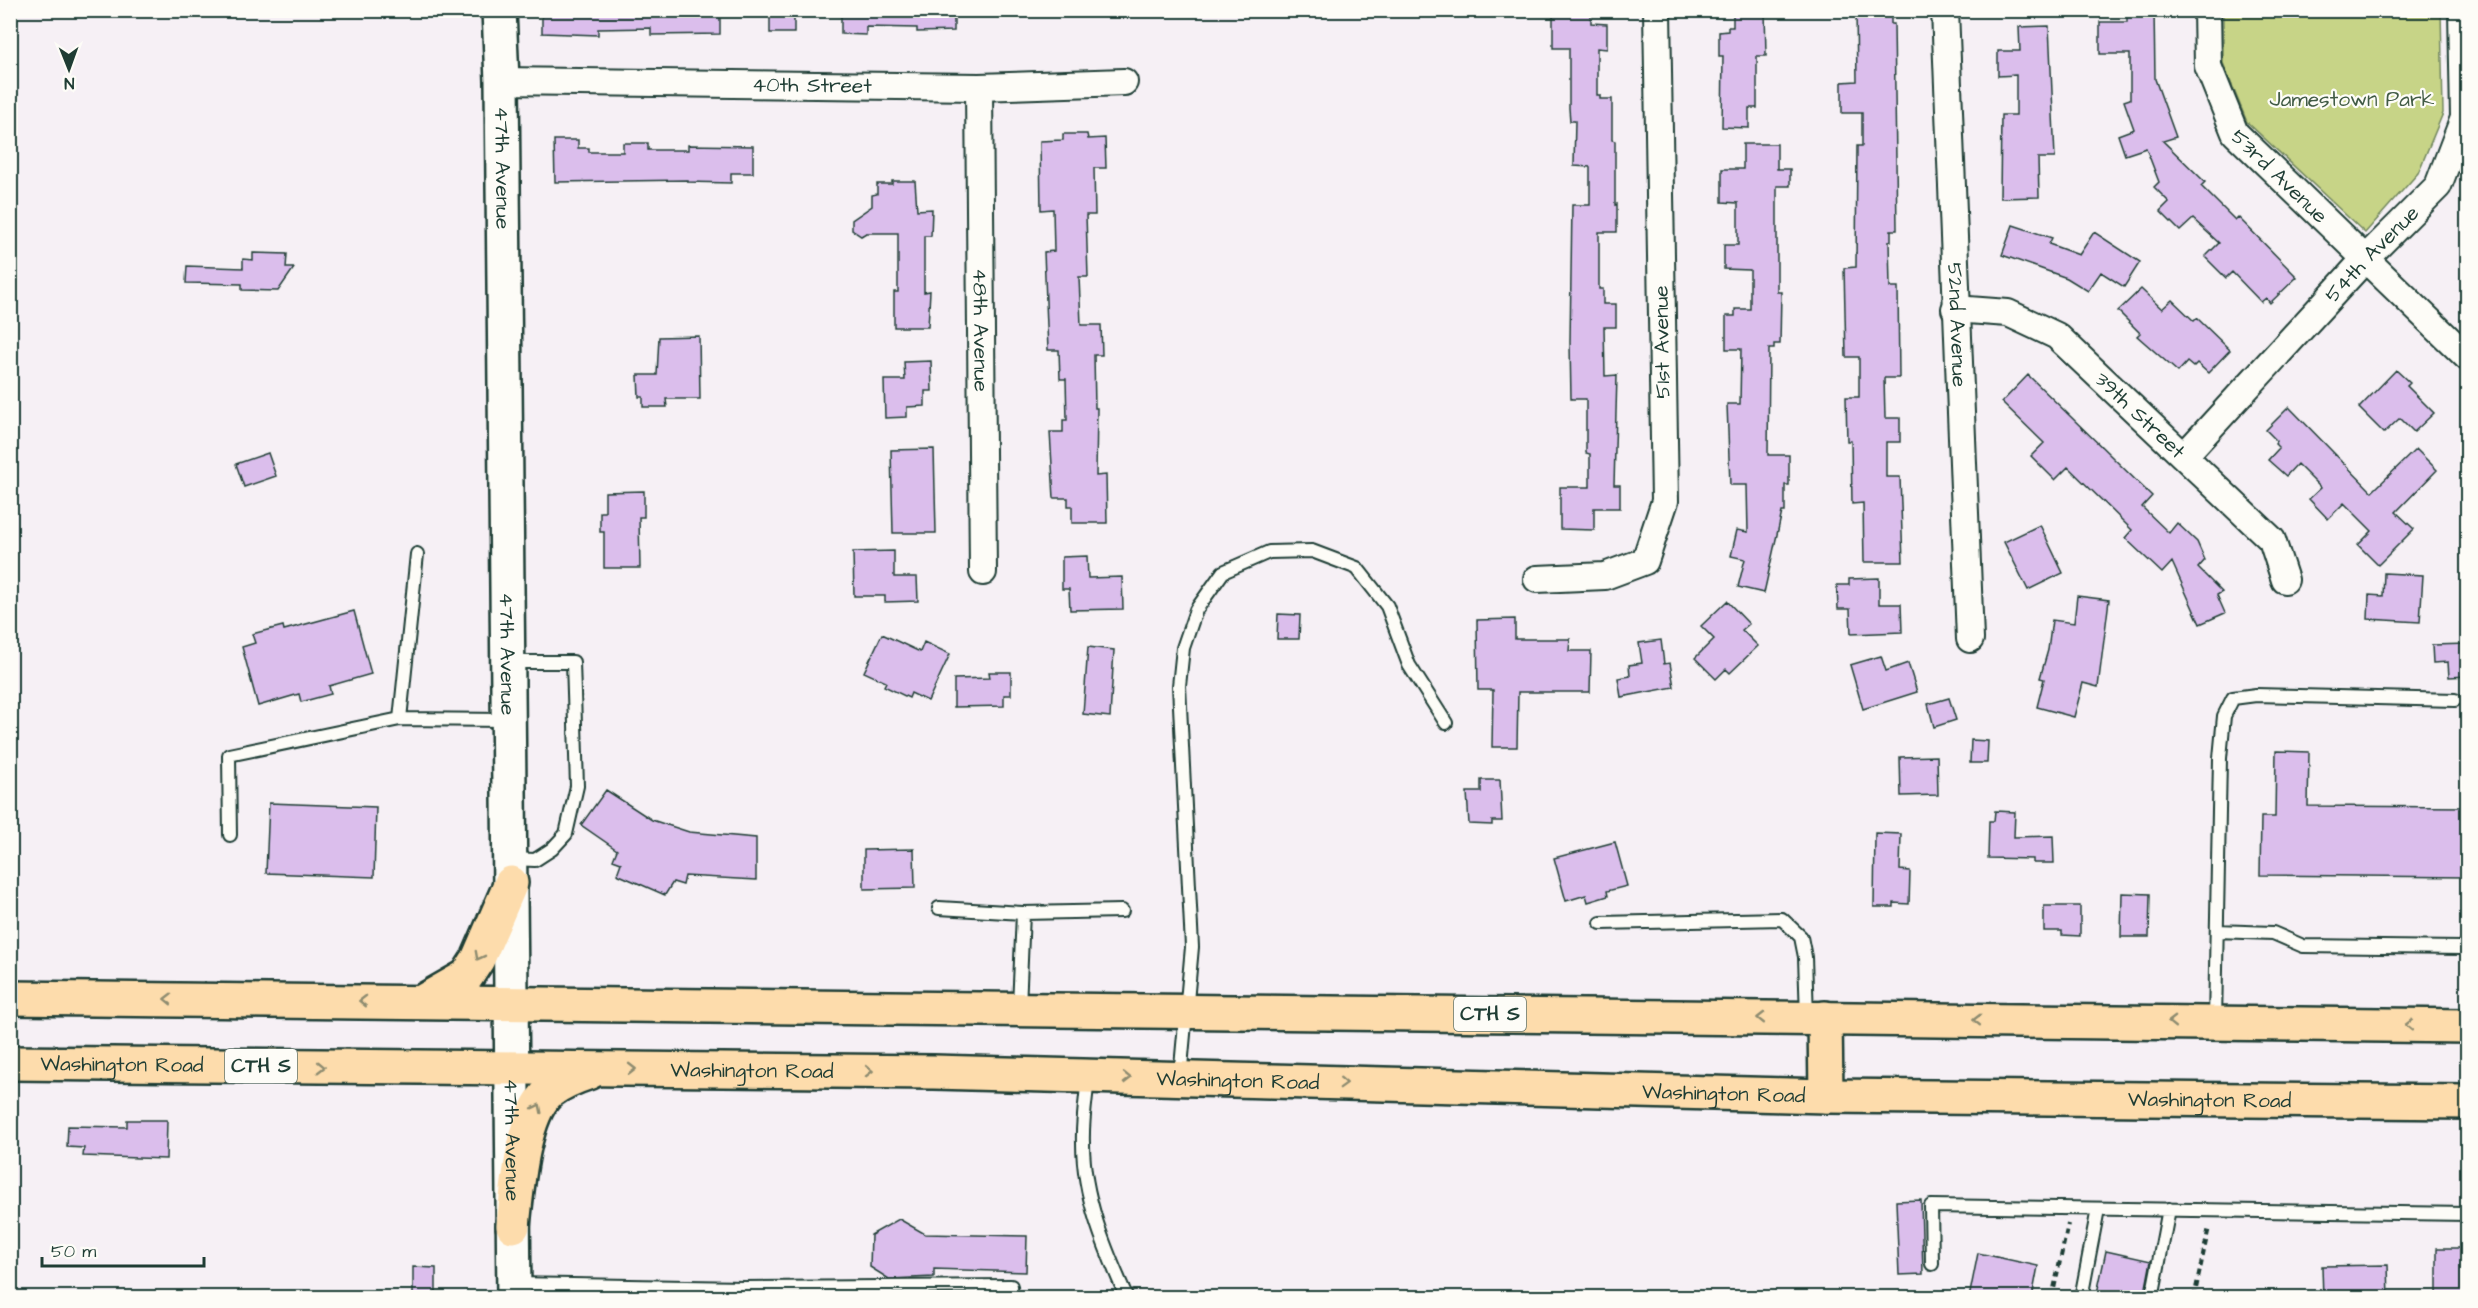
<svg xmlns="http://www.w3.org/2000/svg" width="2478" height="1308" viewBox="0 0 2478 1308" font-family="'Architects Daughter',sans-serif">
<style>
.green{fill:#c7d487;stroke:#73885e;stroke-width:1.5}
.building{fill:#dbbeec;stroke:#1f3d34;stroke-width:1.5}
.lines{fill:none;stroke-linecap:round;stroke-linejoin:round}
.lane-casing{stroke:#1f3d34;stroke-width:16}
.street-casing{stroke:#1f3d34;stroke-width:30}
.secondary-casing{stroke:#1f3d34;stroke-width:38}
.primary-casing{stroke:#1f3d34;stroke-width:38}
.path{stroke:#1f3d34;stroke-width:4;stroke-dasharray:6 4.5;stroke-linecap:butt}
.lane{stroke:#fdfcf7;stroke-width:12}
.street{stroke:#fdfcf7;stroke-width:26}
.secondary{stroke:#fdfcf7;stroke-width:33}
.primary{stroke:#fddcac;stroke-width:33}
.oneway{stroke:#8e8c70}
.labels{text-anchor:middle;dominant-baseline:central;stroke-width:4.5;stroke-linejoin:round;paint-order:stroke}
.shield{fill:#fdfcf7;stroke:#62766e;stroke-width:1.5}
.shield-label{font-size:20px;font-weight:bold;fill:#1f3d34}
.street-label{font-size:21px;fill:#1f3d34;stroke:#fdfcf7}
.park-label{font-size:21px;fill:#415b45;stroke:#fdfcf7}
</style>
<rect width="100%" height="100%" fill="#f6f0f5"/>
<filter id="ink" filterUnits="userSpaceOnUse"><feTurbulence type="fractalNoise" baseFrequency=".0167" numOctaves="2"/><feDisplacementMap in="SourceGraphic" scale="12" xChannelSelector="R" yChannelSelector="G"/><feConvolveMatrix kernelMatrix="1 2 1 2 8 2 1 2 1" color-interpolation-filters="sRGB"/></filter>
<g filter="url(#ink)">
<path class="green" d="M 2223,11 L 2441,11 L 2443,113 L 2418,173 L 2365,233 L 2247,122 L 2223,63 Z"/>
<path class="building" d="M 542,10 L 720,10 L 720,34 L 651,35 L 651,28 L 598,29 L 598,35 L 542,33 Z
M 770,10 L 794,10 L 794,33 L 770,33 Z
M 841,10 L 954,10 L 954,31 L 917,32 L 917,28 L 866,27 L 866,35 L 841,34 Z
M 1553,10 L 1591,10 L 1591,23 L 1607,24 L 1607,49 L 1597,48 L 1597,95 L 1600,95 L 1600,99 L 1612,99 L 1612,140 L 1615,141 L 1615,205 L 1617,204 L 1617,232 L 1599,232 L 1599,289 L 1603,289 L 1603,304 L 1616,304 L 1616,327 L 1604,327 L 1605,376 L 1617,375 L 1614,485 L 1620,485 L 1620,508 L 1594,508 L 1594,530 L 1560,529 L 1560,487 L 1590,487 L 1590,454 L 1586,453 L 1586,399 L 1571,399 L 1570,343 L 1572,205 L 1590,205 L 1590,167 L 1574,166 L 1575,121 L 1570,121 L 1569,108 L 1569,48 L 1553,48 Z
M 1733,10 L 1765,10 L 1766,56 L 1757,56 L 1757,108 L 1749,108 L 1749,128 L 1722,127 L 1723,56 L 1719,56 L 1719,32 L 1728,31 L 1728,27 L 1733,27 Z
M 1856,10 L 1891,10 L 1891,24 L 1894,24 L 1897,230 L 1891,230 L 1891,241 L 1889,241 L 1890,287 L 1898,287 L 1899,378 L 1884,378 L 1885,418 L 1900,418 L 1900,442 L 1886,442 L 1886,477 L 1900,477 L 1903,562 L 1864,562 L 1863,503 L 1852,504 L 1851,441 L 1847,441 L 1846,397 L 1859,397 L 1859,357 L 1846,357 L 1844,268 L 1856,267 L 1857,146 L 1862,146 L 1862,113 L 1842,113 L 1842,82 L 1857,81 Z
M 2127,10 L 2154,10 L 2155,79 L 2176,137 L 2163,141 L 2205,182 L 2201,186 L 2235,220 L 2238,217 L 2297,277 L 2270,303 L 2266,298 L 2261,302 L 2232,272 L 2226,278 L 2205,257 L 2219,243 L 2193,219 L 2180,231 L 2160,211 L 2169,202 L 2154,187 L 2159,182 L 2146,148 L 2125,155 L 2118,135 L 2134,129 L 2124,101 L 2130,99 L 2130,54 L 2100,54 L 2100,22 L 2127,22 Z
M 2049,26 L 2055,158 L 2038,158 L 2039,197 L 2000,198 L 2001,115 L 2016,115 L 2016,75 L 1998,76 L 1998,51 L 2020,51 L 2019,27 Z
M 1063,134 L 1087,134 L 1088,139 L 1105,138 L 1106,168 L 1094,168 L 1095,215 L 1086,215 L 1088,277 L 1079,277 L 1081,325 L 1101,325 L 1102,355 L 1094,355 L 1095,408 L 1097,408 L 1096,476 L 1106,475 L 1107,523 L 1072,523 L 1072,506 L 1068,506 L 1068,498 L 1054,498 L 1050,432 L 1063,432 L 1063,420 L 1067,420 L 1066,379 L 1060,379 L 1059,350 L 1048,350 L 1044,252 L 1054,251 L 1053,209 L 1041,210 L 1040,141 L 1063,140 Z
M 554,140 L 578,140 L 578,148 L 589,148 L 589,152 L 623,152 L 623,143 L 648,143 L 648,150 L 688,150 L 688,145 L 753,146 L 753,173 L 731,173 L 731,183 L 688,182 L 688,180 L 555,182 Z
M 1743,144 L 1777,144 L 1777,169 L 1790,169 L 1790,186 L 1777,186 L 1777,292 L 1781,292 L 1780,344 L 1774,344 L 1774,349 L 1769,349 L 1768,455 L 1789,455 L 1789,485 L 1785,485 L 1785,512 L 1782,512 L 1764,593 L 1738,587 L 1745,559 L 1731,556 L 1737,530 L 1748,532 L 1747,485 L 1730,485 L 1727,404 L 1740,404 L 1741,349 L 1726,349 L 1726,316 L 1735,316 L 1735,309 L 1750,309 L 1750,270 L 1724,269 L 1724,245 L 1738,245 L 1738,203 L 1722,202 L 1722,169 L 1743,169 Z
M 892,181 L 915,181 L 917,210 L 932,209 L 931,236 L 924,236 L 924,292 L 930,291 L 928,327 L 894,327 L 894,292 L 898,292 L 898,233 L 866,233 L 861,236 L 852,230 L 852,220 L 872,206 L 872,195 L 877,194 L 877,184 L 892,184 Z
M 2013,225 L 2052,238 L 2049,244 L 2079,255 L 2094,232 L 2140,262 L 2124,287 L 2101,272 L 2088,291 L 2067,278 L 2002,255 Z
M 253,253 L 287,254 L 286,268 L 294,268 L 278,291 L 242,290 L 242,284 L 186,283 L 187,266 L 243,268 L 243,259 L 253,260 Z
M 2141,289 L 2162,309 L 2172,300 L 2194,321 L 2197,318 L 2230,350 L 2208,373 L 2197,363 L 2193,367 L 2187,362 L 2178,372 L 2137,336 L 2140,333 L 2118,311 Z
M 699,336 L 700,399 L 666,399 L 667,407 L 643,407 L 643,397 L 639,397 L 638,375 L 657,375 L 659,337 Z
M 931,361 L 932,391 L 925,391 L 925,406 L 907,407 L 907,417 L 885,418 L 884,380 L 905,380 L 904,362 Z
M 2396,370 L 2410,383 L 2407,386 L 2434,413 L 2414,432 L 2400,418 L 2384,433 L 2359,408 Z
M 2028,375 L 2152,496 L 2142,507 L 2169,533 L 2177,523 L 2197,542 L 2205,560 L 2198,568 L 2222,592 L 2217,595 L 2225,613 L 2200,624 L 2172,562 L 2162,573 L 2125,538 L 2132,530 L 2068,467 L 2055,480 L 2031,456 L 2044,443 L 2002,402 Z
M 2289,407 L 2372,492 L 2416,449 L 2437,470 L 2396,512 L 2414,529 L 2378,565 L 2358,545 L 2372,531 L 2344,503 L 2328,519 L 2309,499 L 2321,488 L 2297,464 L 2286,476 L 2268,460 L 2279,448 L 2275,444 L 2277,441 L 2266,430 Z
M 934,449 L 936,533 L 893,533 L 891,450 Z
M 268,453 L 276,476 L 244,487 L 236,464 Z
M 644,491 L 644,517 L 639,517 L 640,568 L 604,568 L 604,532 L 600,532 L 600,512 L 605,512 L 605,492 Z
M 2040,525 L 2063,573 L 2028,590 L 2004,542 Z
M 894,551 L 894,577 L 917,577 L 918,601 L 885,602 L 885,596 L 854,596 L 853,552 Z
M 1087,556 L 1088,578 L 1122,577 L 1123,609 L 1070,610 L 1069,589 L 1062,589 L 1062,557 Z
M 2384,573 L 2423,575 L 2420,622 L 2368,619 L 2369,595 L 2383,596 Z
M 1879,578 L 1879,604 L 1901,604 L 1902,632 L 1851,634 L 1850,609 L 1838,609 L 1837,585 L 1849,585 L 1849,579 Z
M 2077,596 L 2109,600 L 2098,687 L 2083,683 L 2074,717 L 2037,707 L 2044,679 L 2040,678 L 2048,650 L 2052,620 L 2074,623 Z
M 1727,601 L 1749,624 L 1742,630 L 1758,646 L 1730,673 L 1726,669 L 1716,679 L 1695,658 L 1714,639 L 1701,626 Z
M 354,611 L 371,674 L 329,686 L 331,694 L 301,702 L 299,694 L 258,706 L 242,647 L 255,643 L 252,634 L 283,626 L 284,630 Z
M 1278,614 L 1300,615 L 1299,639 L 1277,639 Z
M 1515,619 L 1515,639 L 1570,639 L 1569,651 L 1591,651 L 1590,692 L 1518,692 L 1517,747 L 1492,747 L 1493,690 L 1478,690 L 1477,620 Z
M 882,634 L 920,652 L 924,642 L 950,654 L 928,701 L 911,693 L 909,698 L 884,686 L 886,682 L 864,672 Z
M 1661,640 L 1664,664 L 1670,663 L 1674,687 L 1621,697 L 1618,678 L 1630,676 L 1629,665 L 1642,663 L 1639,643 Z
M 2468,644 L 2468,676 L 2449,677 L 2448,662 L 2433,663 L 2432,645 Z
M 1088,647 L 1114,650 L 1110,717 L 1083,714 Z
M 1881,656 L 1886,671 L 1908,663 L 1917,692 L 1863,709 L 1850,665 Z
M 989,672 L 1011,672 L 1011,695 L 1004,695 L 1004,706 L 954,707 L 954,679 L 990,678 Z
M 1949,698 L 1956,720 L 1934,727 L 1928,704 Z
M 1971,740 L 1988,741 L 1987,763 L 1970,763 Z
M 2276,751 L 2309,752 L 2308,806 L 2468,807 L 2468,877 L 2260,875 L 2261,817 L 2275,817 Z
M 1937,756 L 1938,795 L 1901,796 L 1900,757 Z
M 1481,780 L 1500,780 L 1502,821 L 1492,821 L 1492,825 L 1469,824 L 1467,792 L 1481,792 Z
M 606,790 L 652,820 L 689,832 L 756,838 L 756,880 L 685,876 L 683,885 L 673,882 L 665,895 L 617,874 L 621,863 L 613,860 L 617,850 L 581,825 Z
M 269,803 L 376,807 L 374,877 L 266,873 Z
M 1995,811 L 2015,812 L 2014,837 L 2053,836 L 2054,863 L 2033,863 L 2033,859 L 1988,858 L 1989,821 L 1994,821 Z
M 1875,833 L 1901,834 L 1900,870 L 1910,871 L 1909,904 L 1894,903 L 1894,907 L 1874,907 Z
M 1615,842 L 1627,886 L 1607,891 L 1608,896 L 1588,902 L 1586,895 L 1566,901 L 1554,858 Z
M 914,849 L 915,888 L 864,889 L 864,850 Z
M 2122,893 L 2150,894 L 2149,937 L 2121,937 Z
M 2044,906 L 2080,906 L 2080,936 L 2062,935 L 2062,931 L 2044,931 Z
M 127,1120 L 167,1120 L 166,1159 L 83,1156 L 84,1148 L 67,1147 L 68,1126 L 127,1127 Z
M 1921,1200 L 1923,1274 L 1899,1275 L 1896,1201 Z
M 899,1219 L 925,1234 L 1027,1236 L 1026,1272 L 934,1269 L 934,1277 L 889,1279 L 870,1267 L 871,1235 Z
M 2437,1248 L 2468,1248 L 2468,1298 L 2437,1298 Z
M 2106,1251 L 2151,1261 L 2144,1298 L 2096,1298 Z
M 1978,1253 L 2038,1266 L 2032,1298 L 1969,1298 Z
M 2388,1265 L 2389,1298 L 2323,1298 L 2322,1266 Z
M 413,1267 L 436,1268 L 436,1297 L 413,1296 Z"/>
<g class="lines">
<defs>
<path id="lane" d="M 417,554 L 400,719 L 506,720
M 510,662 L 573,662 L 577,786 L 566,834 L 552,849 L 535,860 L 512,859
M 230,835 L 229,755 L 400,719
M 939,908 L 1023,913
M 1601,923 L 1782,919 L 1801,937 L 1805,957 L 1807,1017
M 2217,931 L 2273,933 L 2303,946 L 2461,948
M 1019,1007 L 1023,913 L 1122,911
M 2215,1022 L 2220,758 L 2224,716 L 2233,698 L 2256,695 L 2455,700
M 1088,1078 C 1086,1099 1082,1121 1083,1143 C 1083,1197 1105,1249 1127,1298
M 1180,1078 L 1192,947 L 1179,686 L 1183,648 L 1196,610 L 1223,572 L 1269,552 L 1312,551 L 1357,568 L 1387,606 L 1409,665 L 1446,723
M 1932,1264 L 1931,1206 L 2468,1214
M 515,1284 L 744,1288 L 1011,1286 L 1012,1298
M 2081,1298 L 2098,1209
M 2152,1298 L 2169,1209"/>
<g id="street">
<path id="s1" d="M 1945,10 L 1970,639"/>
<path id="s2" d="M 2207,10 L 2208,66 L 2235,133 L 2468,358"/>
<path id="s3" d="M 502,81 L 979,87 L 1124,82"/>
<path id="s4" d="M 979,87 L 983,572"/>
<path id="s5" d="M 1955,309 L 2008,313 L 2057,336 L 2272,540 L 2285,580"/>
<path id="s6" d="M 2184,456 L 2365,259 L 2438,186 L 2464,118 L 2462,10"/>
<path d="M 1537,579 L 1605,576 L 1645,561 L 1665,501 L 1657,10"/>
</g>
<g id="secondary">
<path id="s7" d="M 499,10 L 502,81 L 514,1298"/>
</g>
<g id="primary">
<path d="M 10,998 L 2468,1026"/>
<path d="M 425,1000 L 467,976 L 478,959 L 511,883"/>
<path d="M 1825,1018 L 1826,1096"/>
<path id="s8" d="M 10,1063 L 934,1072 L 1826,1096 L 2468,1102"/>
<path d="M 513,1226 C 517,1191 522,1116 549,1092 C 561,1082 575,1077 590,1072"/>
</g>
</defs>
<use href="#lane" class="lane-casing"/>
<use href="#street" class="street-casing"/>
<use href="#secondary" class="secondary-casing"/>
<use href="#primary" class="primary-casing"/>
<path class="path" d="M 2052,1298 L 2068,1224
M 2194,1298 L 2209,1227"/>
<use href="#lane" class="lane"/>
<use href="#street" class="street"/>
<use href="#secondary" class="secondary"/>
<use href="#primary" class="primary"/>
</g>
<defs><path id="oneway-chevron" d="M-2-3.5L2.5 0L-2 3.5" fill="none" stroke-width="1.6" stroke-linecap="round" stroke-linejoin="round" transform="scale(1.5)"/></defs>
<g class="oneway">
<use href="#oneway-chevron" transform="translate(479 956) rotate(118)"/>
<use href="#oneway-chevron" transform="translate(168 999) rotate(-179)"/>
<use href="#oneway-chevron" transform="translate(363 1001) rotate(-179)"/>
<use href="#oneway-chevron" transform="translate(1761 1018) rotate(-179)"/>
<use href="#oneway-chevron" transform="translate(1977 1020) rotate(-179)"/>
<use href="#oneway-chevron" transform="translate(2172 1022) rotate(-179)"/>
<use href="#oneway-chevron" transform="translate(2409 1025) rotate(-179)"/>
<use href="#oneway-chevron" transform="translate(321 1067) rotate(1)"/>
<use href="#oneway-chevron" transform="translate(632 1069)"/>
<use href="#oneway-chevron" transform="translate(869 1071) rotate(1)"/>
<use href="#oneway-chevron" transform="translate(1127 1078) rotate(1)"/>
<use href="#oneway-chevron" transform="translate(1343 1083) rotate(2)"/>
<use href="#oneway-chevron" transform="translate(538 1108) rotate(-63)"/>
</g>
</g>
<g class="labels">
<g class="shield">
<rect x="1454" y="997" width="72" height="34" rx="4.5"/>
<rect x="225" y="1049" width="72" height="34" rx="4.5"/>
</g>
<g class="shield-label">
<text x="1490" y="1014">CTH S</text>
<text x="261" y="1066">CTH S</text>
</g>
<g class="street-label">
<text stroke="none"><textPath href="#s3" startOffset="310">40th Street</textPath></text>
<text stroke="none"><textPath href="#s7" startOffset="158">47th Avenue</textPath></text>
<text stroke="none"><textPath href="#s2" startOffset="190">53rd Avenue</textPath></text>
<text stroke="none"><textPath href="#s6" startOffset="276">54th Avenue</textPath></text>
<text stroke="none"><textPath href="#s1" startOffset="315">52nd Avenue</textPath></text>
<text stroke="none"><textPath href="#s4" startOffset="243">48th Avenue</textPath></text>
<text transform="translate(1662 342) rotate(-91)">51st Avenue</text>
<text stroke="none"><textPath href="#s5" startOffset="222">39th Street</textPath></text>
<text stroke="none"><textPath href="#s7" startOffset="644">47th Avenue</textPath></text>
<text stroke="none"><textPath href="#s8" startOffset="112">Washington Road</textPath></text>
<text stroke="none"><textPath href="#s8" startOffset="742">Washington Road</textPath></text>
<text stroke="none"><textPath href="#s8" startOffset="1228">Washington Road</textPath></text>
<text stroke="none"><textPath href="#s8" startOffset="1714">Washington Road</textPath></text>
<text stroke="none"><textPath href="#s8" startOffset="2200">Washington Road</textPath></text>
<text stroke="none"><textPath href="#s7" startOffset="1130">47th Avenue</textPath></text>
</g>
<g class="park-label">
<text x="2352" y="99">Jamestown Park</text>
</g>
</g>
<rect width="2478" height="1308" fill="none" stroke="#fdfcf7" stroke-width="36"/>
<rect x="18" y="18" width="2442" height="1272" fill="none" stroke="#1f3d34" stroke-width="2" filter="url(#ink)"/>
<g transform="translate(69 69) rotate(179)" stroke="#fdfcf7" stroke-width="4.5" paint-order="stroke">
<path d="M0-4.5L10 22L0 15L-10 22Z" fill="#1f3d34"/>
<text y="-9" font-size="16" font-weight="bold" text-anchor="middle" fill="#1f3d34">N</text>
</g>
<path d="M42 1257v9h162v-9" fill="none" stroke="#1f3d34" stroke-width="3"/>
<text x="51" y="1257" font-size="18" fill="#1f3d34" stroke="#fdfcf7" stroke-width="4.5" paint-order="stroke">50 m</text>
</svg>
